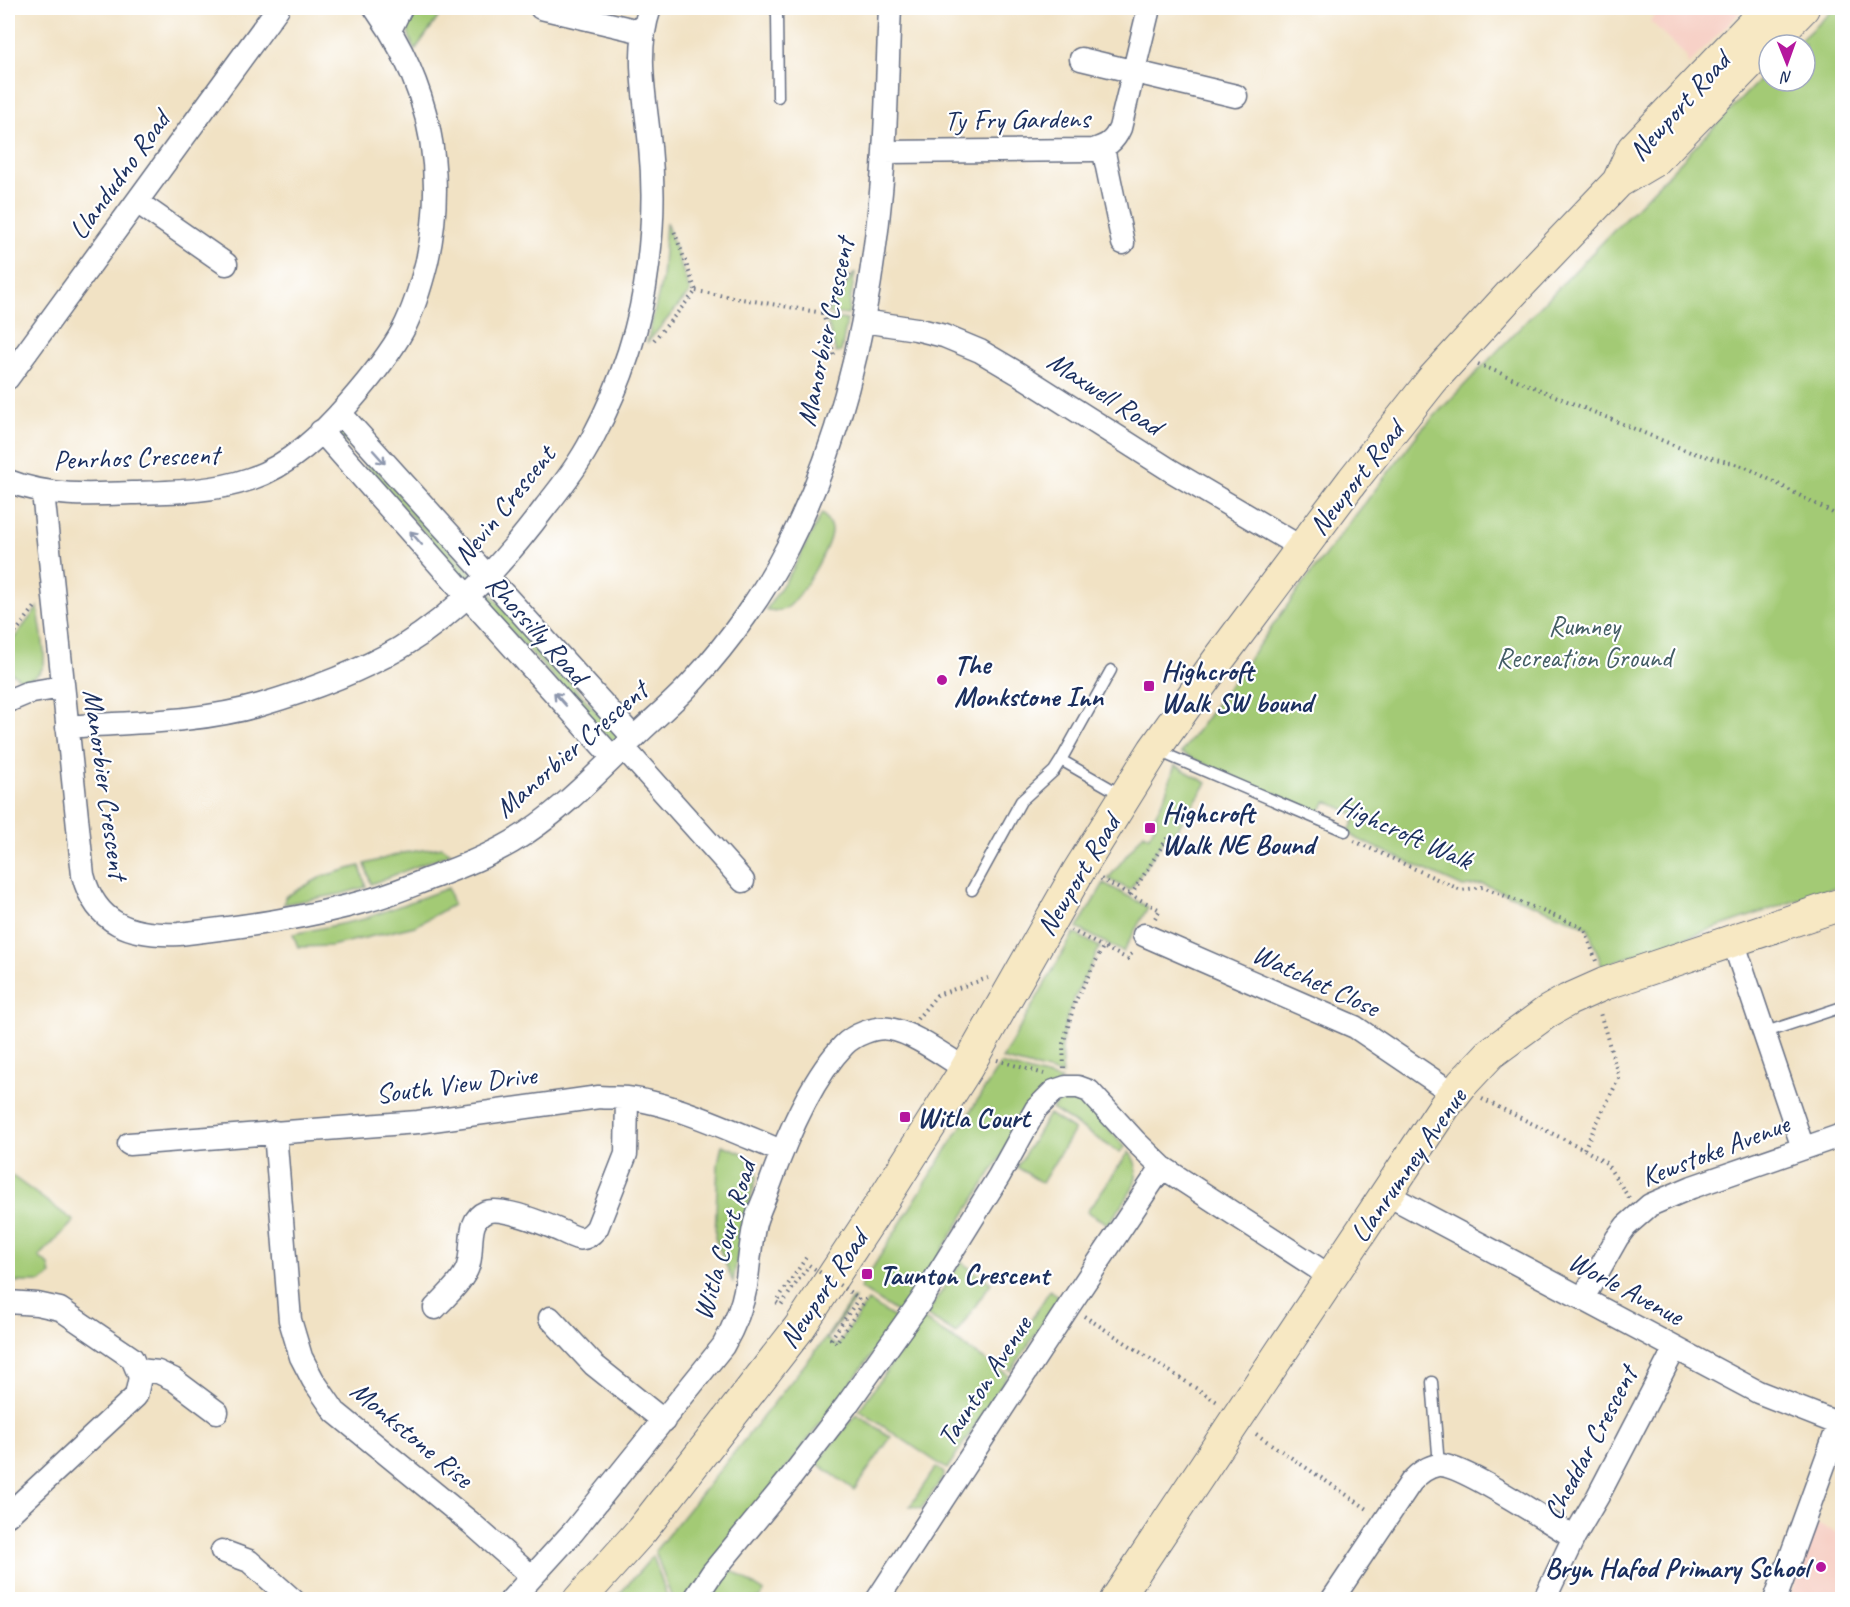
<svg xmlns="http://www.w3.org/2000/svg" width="1850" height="1607" viewBox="0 0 1850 1607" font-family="Caveat,sans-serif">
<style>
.built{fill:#f7d1c7}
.green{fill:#a3ca74;stroke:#5f7c69;stroke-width:1.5}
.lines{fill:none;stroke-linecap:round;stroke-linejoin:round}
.lane-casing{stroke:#666e82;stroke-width:13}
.street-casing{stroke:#666e82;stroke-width:25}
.secondary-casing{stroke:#666e82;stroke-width:34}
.path{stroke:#666e82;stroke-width:4;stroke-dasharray:1.5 4.5;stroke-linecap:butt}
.lane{stroke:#fff;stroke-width:10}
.street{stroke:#fff;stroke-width:22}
.secondary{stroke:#f7e8c3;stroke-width:32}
.path-bridge{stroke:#666e82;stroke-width:4;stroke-dasharray:1.5 4.5;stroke-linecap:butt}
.oneway{stroke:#8d97ae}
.poi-dot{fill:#b5179e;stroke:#fff;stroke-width:2}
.labels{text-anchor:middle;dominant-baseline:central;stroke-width:4.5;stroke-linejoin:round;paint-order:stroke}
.street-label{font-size:28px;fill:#1b2f5e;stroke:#fff}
.park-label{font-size:28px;fill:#445e65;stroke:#fff}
.poi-label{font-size:28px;font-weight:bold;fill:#1b2f5e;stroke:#fff;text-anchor:start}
</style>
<rect width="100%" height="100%" fill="#fff"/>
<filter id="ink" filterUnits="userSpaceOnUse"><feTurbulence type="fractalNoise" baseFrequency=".0167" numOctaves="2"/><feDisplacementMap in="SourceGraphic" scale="12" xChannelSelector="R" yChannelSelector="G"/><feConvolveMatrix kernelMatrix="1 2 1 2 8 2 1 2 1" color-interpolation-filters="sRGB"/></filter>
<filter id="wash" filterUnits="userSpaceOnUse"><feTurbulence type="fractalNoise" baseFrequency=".008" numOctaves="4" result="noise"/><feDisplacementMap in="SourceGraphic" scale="24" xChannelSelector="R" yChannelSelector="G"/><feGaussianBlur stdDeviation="1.35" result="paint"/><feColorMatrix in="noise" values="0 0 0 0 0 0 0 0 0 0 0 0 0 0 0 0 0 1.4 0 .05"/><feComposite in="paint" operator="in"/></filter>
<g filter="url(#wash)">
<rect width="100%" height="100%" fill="#f1e2c4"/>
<path class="built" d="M 1662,8 L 1744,8 L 1688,65 L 1686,56 L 1650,21 Z
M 1816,1524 L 1842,1535 L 1842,1599 L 1789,1599 Z"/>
<path class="green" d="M 415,8 L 445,8 L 415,50 C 407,35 405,22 415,8 Z
M 1835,8 L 1842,8 L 1842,885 L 1602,966 L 1588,928 L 1579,923 L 1483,884 L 1463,887 L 1355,838 L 1349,831 L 1357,815 L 1326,801 L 1320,812 L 1316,814 L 1181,753 L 1305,581 L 1421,430 L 1769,70 L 1769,81 L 1805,81 L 1805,45 L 1795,45 Z
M 666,222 L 690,292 L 647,343 L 662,279 Z
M 855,272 L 848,315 L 827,313 Z
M 826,317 L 847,320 L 841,352 L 836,353 Z
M 340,429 L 474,577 L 468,582 L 336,431 Z
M 822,513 C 826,518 830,522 831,529 C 832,545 801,597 788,607 C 781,612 774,611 766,610 L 793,569 Z
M 489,592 L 619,737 L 613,743 L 483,600 L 483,596 Z
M 38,607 C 39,620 46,652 44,664 C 41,675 32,678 23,681 L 8,670 L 8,646 Z
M 1175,765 L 1207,783 L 1172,837 L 1167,835 L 1130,890 L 1108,879 L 1144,833 L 1149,836 L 1158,820 L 1154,817 L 1164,798 Z
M 442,847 L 451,853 L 371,884 L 365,864 L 403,853 Z
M 360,866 L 366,887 L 341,894 L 284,904 L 285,897 L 323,876 Z
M 1104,883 L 1148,907 L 1123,952 L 1077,928 Z
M 448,888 L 453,905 L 415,926 L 331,946 L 298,947 L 293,934 L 364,919 Z
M 1074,933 L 1100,947 C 1085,978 1063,1012 1062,1047 C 1061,1056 1062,1066 1063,1075 L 1002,1059 Z
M 1000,1064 L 1061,1080 L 1013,1138 L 901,1315 L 860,1288 Z
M 1073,1099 L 1082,1100 L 1125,1147 L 1120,1153 L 1052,1109 L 1058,1102 Z
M 1049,1114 L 1074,1130 L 1042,1183 L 1017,1167 Z
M 722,1145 C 739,1151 756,1155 757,1176 L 742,1228 L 733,1282 L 715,1238 L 718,1163 Z
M 1129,1152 C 1150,1177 1122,1204 1108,1224 L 1087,1212 Z
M 8,1173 L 74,1221 L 39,1257 L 49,1265 L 51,1275 L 41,1282 L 8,1282 Z
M 961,1262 L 991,1283 L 956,1334 L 926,1315 Z
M 1050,1290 L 1060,1297 L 1011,1371 L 1003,1364 Z
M 853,1298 L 855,1299 L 827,1339 L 837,1346 L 868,1301 L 898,1320 L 688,1599 L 672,1599 L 655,1551 L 826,1338 Z
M 923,1319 L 1008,1375 L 947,1469 L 859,1410 Z
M 856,1414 L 891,1437 L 854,1490 L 817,1463 Z
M 936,1467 L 944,1473 L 944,1476 L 921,1509 L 910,1506 Z
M 653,1556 L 668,1599 L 615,1599 Z
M 732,1570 L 764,1592 L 759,1599 L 709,1599 Z"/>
</g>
<g filter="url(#ink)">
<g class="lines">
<defs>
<path id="lane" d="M 774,8 L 777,14 L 778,97
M 1158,751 L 1345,831
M 1061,760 L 1122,795
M 972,890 L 1021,801 L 1054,771 L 1061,760 L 1111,670
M 1763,1033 L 1842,1007
M 1432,1382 L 1439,1465"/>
<path id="street" d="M 541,8 L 643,32
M 390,30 L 401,8
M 1081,59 L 1236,96
M 1103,148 L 1123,243
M 884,152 L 1093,150 C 1107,146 1114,142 1120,128 L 1149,8
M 137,202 L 226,264
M 863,321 L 916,329 L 944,336 L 980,351 L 1019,374 L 1170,470 L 1302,548
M 8,378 L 278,8
M 340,413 L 634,738
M 321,431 L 467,596 L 613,758
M 8,481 C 49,497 89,495 133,493 C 171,492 213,492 250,479 C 289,466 322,434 349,403 C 369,380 389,356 403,330 C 414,309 421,285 427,261 C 447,170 429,84 375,8
M 43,492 L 83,875 C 96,925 132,936 179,934 C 240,927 307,918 366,901 C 390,895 412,885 434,877 C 461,867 488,856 512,842 C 561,813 601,769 642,730 C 659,714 678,698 694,680 C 729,642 765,592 788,546 C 844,437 870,313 881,192 C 887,130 887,69 890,8
M 8,701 L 27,693 L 62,687
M 67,727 C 132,722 197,723 260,705 C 307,691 357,673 400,648 C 459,612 505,561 546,506 C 563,485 580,463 592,439 C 620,386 641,325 648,265 C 653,226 654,185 650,146 C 646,99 634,54 650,8
M 624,748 L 743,881
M 1144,935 L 1355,1027 L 1454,1094
M 1733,941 L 1803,1148
M 275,1132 L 290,1320 L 301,1357 L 313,1380 L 335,1412 L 471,1523 L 532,1577
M 129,1144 L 418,1122 L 599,1097 C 608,1098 618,1097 627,1098 C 674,1103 737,1133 781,1151
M 1386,1194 L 1758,1392 L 1842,1425
M 1583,1298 L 1617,1238 L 1626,1226 L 1650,1205 L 1692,1187 L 1842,1135
M 8,1302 L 37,1304 L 60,1309 L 132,1358 L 140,1377 L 136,1396 L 8,1515
M 435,1308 C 445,1297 458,1286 465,1273 C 477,1254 463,1221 486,1212 C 502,1206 545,1224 561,1231 C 566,1233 573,1237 578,1238 C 586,1240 592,1234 597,1228 L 626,1154 L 627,1098
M 550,1318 L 594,1365 L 664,1421
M 139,1370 L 158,1372 L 173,1379 L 217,1412
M 222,1551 L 249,1561 L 293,1600
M 511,1600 L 573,1532 L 723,1346 C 734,1327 742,1308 746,1286 C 749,1266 750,1244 755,1223 C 758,1212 764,1200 768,1189 C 784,1144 810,1080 844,1045 C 854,1035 875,1026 890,1029 C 914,1033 944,1056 966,1069
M 694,1600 L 712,1573 L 788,1481 L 846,1406 L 921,1301 L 999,1176 L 1036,1109 L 1054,1091 L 1066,1087 L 1078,1087 L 1089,1091 L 1135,1141 L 1162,1167 L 1331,1277
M 877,1600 L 1069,1306 L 1162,1167
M 1332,1600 L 1411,1482 C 1418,1474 1426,1467 1438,1465 C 1461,1463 1548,1522 1574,1537
M 1544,1600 L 1574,1537 L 1598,1496 L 1675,1348
M 1775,1600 L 1839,1424"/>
<path id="secondary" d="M 1618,182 L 1633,149 L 1768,8
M 579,1600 L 642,1530 L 799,1328 L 882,1202 L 966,1069 L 1078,872 L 1154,750 L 1219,659 L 1353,480 L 1433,379 L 1509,296 L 1618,182 L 1655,160 L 1803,8
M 1116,1600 L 1444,1107 L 1462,1084 L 1491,1053 L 1547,1012 L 1568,1000 L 1604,984 L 1842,904"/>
</defs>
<use href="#lane" class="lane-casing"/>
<use href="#street" class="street-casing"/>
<use href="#secondary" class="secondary-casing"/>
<path class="path" d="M 696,291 L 823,313
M 654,340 L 696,291 L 673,228
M 834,355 L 823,313 L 850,274
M 1478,364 L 1690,452 L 1746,467 L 1842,518
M 8,642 L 35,607
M 1354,841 L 1461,890 L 1483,887 L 1579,926 L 1585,930 L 1596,961
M 1101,879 L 1131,895
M 1155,918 L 1160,910 L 1131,895 L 1168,837
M 1071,930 L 1103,947
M 917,1019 L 937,995 L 988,978
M 997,1060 L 1044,1074
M 1064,1068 L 1063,1044 L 1075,1002 L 1103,947 L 1128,959 L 1134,950
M 1482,1099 L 1584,1149 L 1606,1163 L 1629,1198
M 1584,1149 L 1619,1078 L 1600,1013
M 1084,1316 L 1219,1403
M 1256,1434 L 1369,1510"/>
<use href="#lane" class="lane"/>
<use href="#street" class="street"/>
<use href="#secondary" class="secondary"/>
<path class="path-bridge" d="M 806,1258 L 776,1302 L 781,1305 L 809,1265 L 859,1298 L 831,1339 L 836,1343 L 866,1299"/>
</g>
<defs><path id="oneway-shaft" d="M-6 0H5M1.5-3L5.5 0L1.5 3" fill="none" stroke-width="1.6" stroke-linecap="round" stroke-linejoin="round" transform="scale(1.5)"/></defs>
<g class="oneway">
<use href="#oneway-shaft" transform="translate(379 457) rotate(48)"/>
<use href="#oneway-shaft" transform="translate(416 538) rotate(-131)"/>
<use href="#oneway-shaft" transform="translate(560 699) rotate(-132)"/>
</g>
</g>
<g class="poi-dot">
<circle cx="942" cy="680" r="6"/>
<rect x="1143" y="680" width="12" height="12" rx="3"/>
<rect x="1144" y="822" width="12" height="12" rx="3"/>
<rect x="899" y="1111" width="12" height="12" rx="3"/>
<rect x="861" y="1268" width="12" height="12" rx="3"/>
<circle cx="1821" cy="1567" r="6"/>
</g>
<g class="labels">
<g class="street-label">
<text transform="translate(1679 106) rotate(-48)">Newport Road</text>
<text transform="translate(1017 119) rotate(-1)">Ty Fry Gardens</text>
<text transform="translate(119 175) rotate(-54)">Llandudno Road</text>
<text transform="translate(825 332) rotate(-78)">Manorbier Crescent</text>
<text transform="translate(1105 393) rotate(33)">Maxwell Road</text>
<text transform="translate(136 457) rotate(-2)">Penrhos Crescent</text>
<text transform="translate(1356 478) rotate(-52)">Newport Road</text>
<text transform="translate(504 505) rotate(-51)">Nevin Crescent</text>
<text transform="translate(537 629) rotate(48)">Rhossilly Road</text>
<text transform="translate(571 749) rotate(-41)">Manorbier Crescent</text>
<text transform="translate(106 784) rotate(82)">Manorbier Crescent</text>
<text transform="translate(1405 832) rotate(24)">Highcroft Walk</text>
<text transform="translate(1078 875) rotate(-59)">Newport Road</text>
<text transform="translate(1316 980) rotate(25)">Watchet Close</text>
<text transform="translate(456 1084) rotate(-7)">South View Drive</text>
<text transform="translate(1715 1150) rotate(-21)">Kewstoke Avenue</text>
<text transform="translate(1408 1165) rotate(-55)">Llanrumney Avenue</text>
<text transform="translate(724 1240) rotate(-74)">Witla Court Road</text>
<text transform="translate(1626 1288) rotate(28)">Worle Avenue</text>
<text transform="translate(823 1289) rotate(-56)">Newport Road</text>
<text transform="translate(984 1381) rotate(-57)">Taunton Avenue</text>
<text transform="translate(412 1434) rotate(40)">Monkstone Rise</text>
<text transform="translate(1590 1443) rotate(-62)">Cheddar Crescent</text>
</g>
<g class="park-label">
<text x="1584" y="625">Rumney<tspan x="1584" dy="32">Recreation Ground</tspan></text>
</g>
<g class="poi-label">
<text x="954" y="664">The<tspan x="954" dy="32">Monkstone Inn</tspan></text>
<text x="1161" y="670">Highcroft<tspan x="1161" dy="32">Walk SW bound</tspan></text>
<text x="1162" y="812">Highcroft<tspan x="1162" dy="32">Walk NE Bound</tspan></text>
<text x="917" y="1117">Witla Court</text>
<text x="879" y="1274">Taunton Crescent</text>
<text x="1809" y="1567" text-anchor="end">Bryn Hafod Primary School</text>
</g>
</g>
<rect width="1850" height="1607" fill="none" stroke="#fff" stroke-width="30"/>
<g transform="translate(1787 63) rotate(179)"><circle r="28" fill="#ffffff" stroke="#a4acbf" stroke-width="1.5"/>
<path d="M0-4.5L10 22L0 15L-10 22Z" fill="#b5179e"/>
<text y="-9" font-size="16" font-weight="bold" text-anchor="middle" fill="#1b2f5e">N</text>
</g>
</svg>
